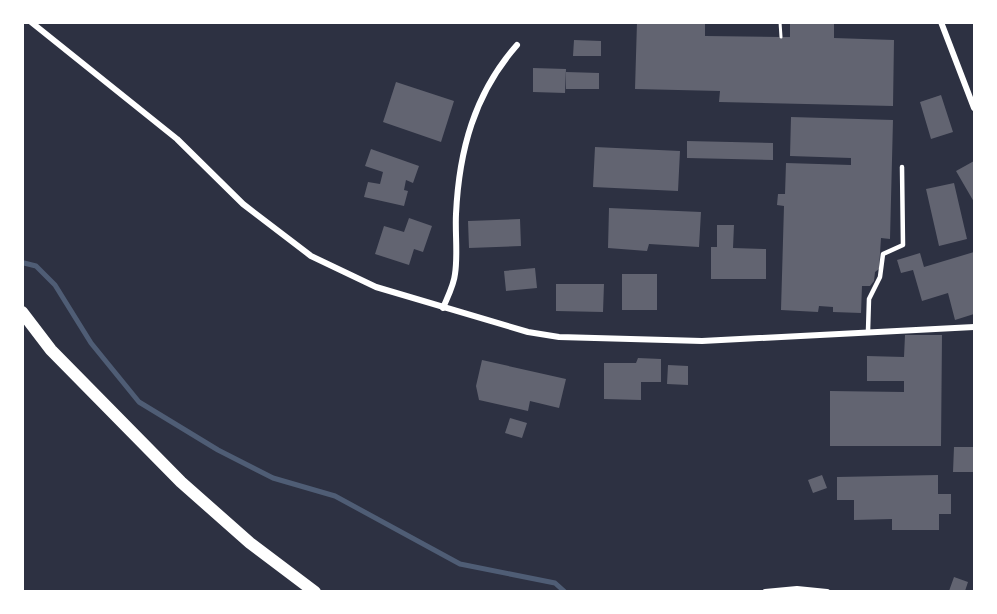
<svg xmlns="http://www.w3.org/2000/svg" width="997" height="614" viewBox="0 0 997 614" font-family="'Work Sans',sans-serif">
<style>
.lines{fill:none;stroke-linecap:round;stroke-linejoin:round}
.stream{stroke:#4f5d75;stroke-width:5}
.building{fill:#626471}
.path{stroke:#fff;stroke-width:3}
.service{stroke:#fff;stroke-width:4.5}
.minor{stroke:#fff;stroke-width:6}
.secondary{stroke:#fff;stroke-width:12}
</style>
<rect width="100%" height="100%" fill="#2d3142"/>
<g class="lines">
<path class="stream" d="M 24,263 L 36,266 L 55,285 L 91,343 L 139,402 L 218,450 L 273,478 L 335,496 L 460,564 L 555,583 L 565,592"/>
</g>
<path class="building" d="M 637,22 L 705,22 L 705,36 L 781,37 L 790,37 L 790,22 L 834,22 L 834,38 L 894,40 L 893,106 L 719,102 L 720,91 L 635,89 Z
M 574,40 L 601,41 L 601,56 L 573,56 Z
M 533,68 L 566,69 L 565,93 L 533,92 Z
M 566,72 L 599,73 L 599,89 L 566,89 Z
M 396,82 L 454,101 L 441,142 L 383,122 Z
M 941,95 L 953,132 L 931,139 L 920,102 Z
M 791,117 L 893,120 L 890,239 L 881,238 L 879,269 L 875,272 L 874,281 L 870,286 L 862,286 L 861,313 L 833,312 L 833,307 L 819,306 L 818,312 L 781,310 L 784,206 L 777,205 L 778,194 L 785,194 L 786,163 L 851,165 L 851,158 L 790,156 Z
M 687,141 L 773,143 L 773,160 L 687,158 Z
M 595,147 L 680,151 L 678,191 L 593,187 Z
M 371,149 L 419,166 L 413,183 L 406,180 L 404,190 L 408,191 L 404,206 L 364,197 L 368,182 L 380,184 L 383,172 L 365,166 Z
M 974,161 L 974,202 L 956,171 Z
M 954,183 L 967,239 L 939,246 L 926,189 Z
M 609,208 L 701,212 L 699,247 L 649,244 L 647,251 L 608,248 Z
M 409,218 L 432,226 L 423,252 L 414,249 L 409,265 L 375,254 L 384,226 L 404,232 Z
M 520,219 L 521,246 L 469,248 L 468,221 Z
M 717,225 L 734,225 L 733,248 L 766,249 L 766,279 L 711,279 L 711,247 L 717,247 Z
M 974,252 L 974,314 L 955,320 L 948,293 L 922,301 L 913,270 L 901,273 L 897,260 L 920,253 L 924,267 Z
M 535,268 L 537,288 L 506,291 L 504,271 Z
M 622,274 L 657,274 L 657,310 L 622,310 Z
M 556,284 L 604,284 L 603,312 L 556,311 Z
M 905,335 L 942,335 L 941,446 L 830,446 L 830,391 L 904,392 L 904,381 L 867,381 L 867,356 L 904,357 Z
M 638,358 L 661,359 L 661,382 L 641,382 L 641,400 L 604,399 L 604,363 L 636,363 Z
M 482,360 L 566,379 L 559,408 L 530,401 L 528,411 L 479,400 L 476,386 Z
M 668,365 L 688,366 L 688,385 L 667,384 Z
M 510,418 L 527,423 L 522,438 L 505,433 Z
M 954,447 L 974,447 L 974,472 L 953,472 Z
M 822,475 L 827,488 L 813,493 L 808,480 Z
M 938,475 L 938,494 L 951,494 L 951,514 L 939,514 L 939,530 L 892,530 L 892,519 L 854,520 L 854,500 L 837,500 L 837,477 Z
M 954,577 L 968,582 L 965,591 L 949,591 Z"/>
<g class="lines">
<path class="path" d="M 780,22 L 781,37"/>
<path class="service" d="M 868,331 L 869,299 L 880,277 L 883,254 L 903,245 L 902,167"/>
<path class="minor" d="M 31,22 L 177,139 L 243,204 L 311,256 L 376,287 L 528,332 L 559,337 L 702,341 L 974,327
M 941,22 L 974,108
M 443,308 C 447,298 454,285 455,274 C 458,255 455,234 456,214 C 459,151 474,94 517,45
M 765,592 L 797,589 L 827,592"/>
<path class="secondary" d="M 22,312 L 51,350 L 181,482 L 250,543 L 315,592"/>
</g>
<rect width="997" height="614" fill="none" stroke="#ffffff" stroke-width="48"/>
</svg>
